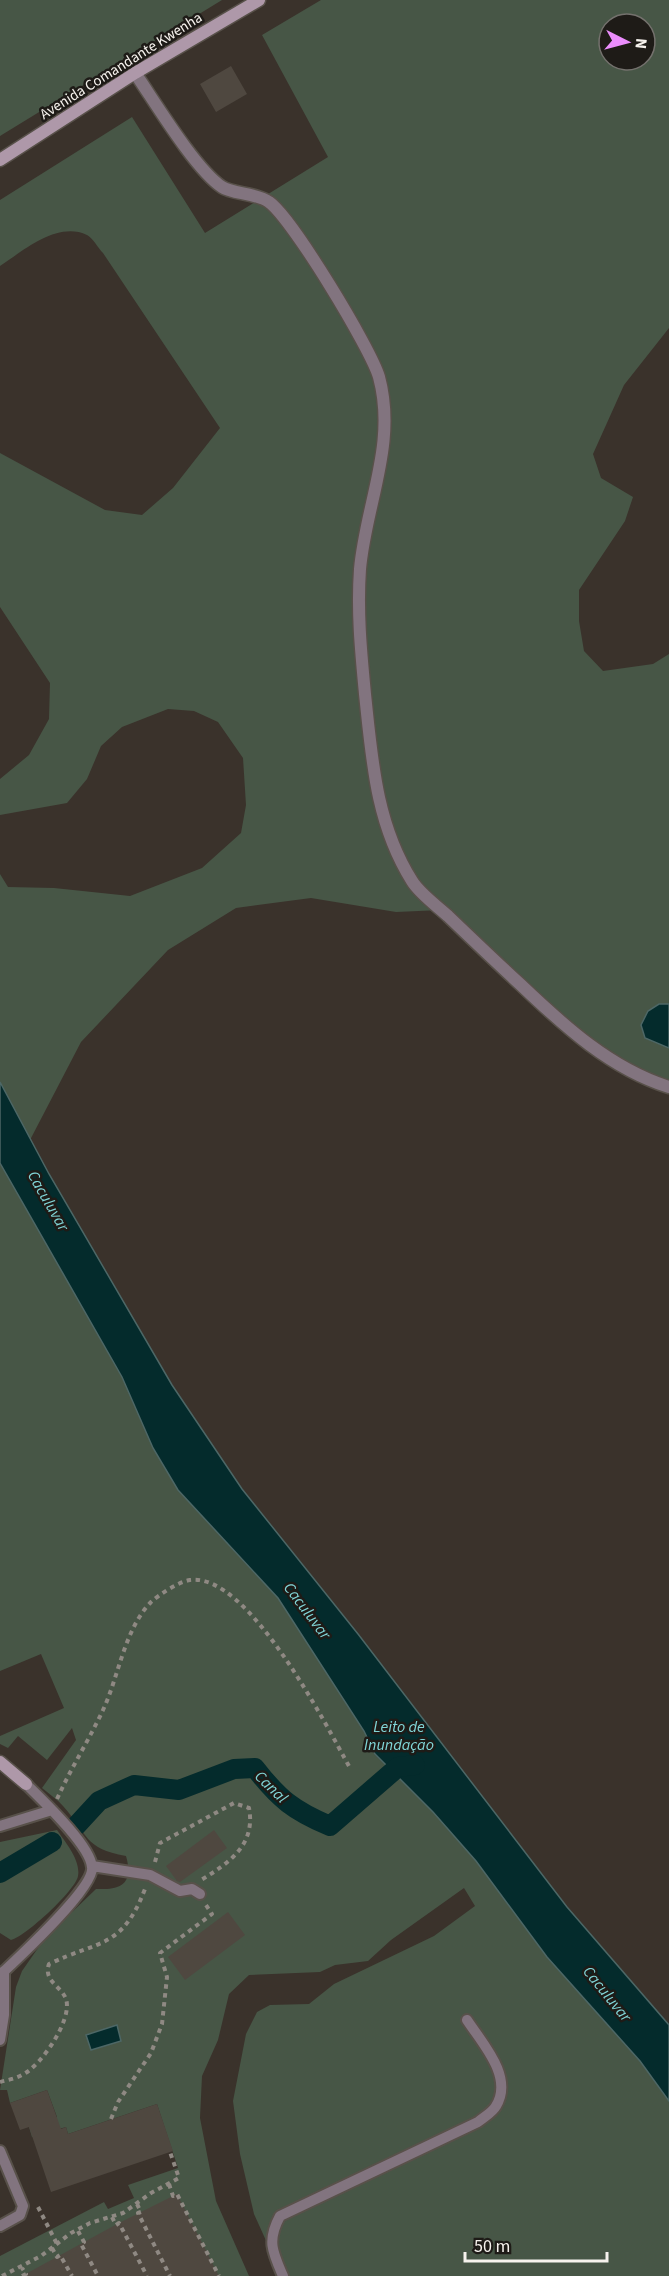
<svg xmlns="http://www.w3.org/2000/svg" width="669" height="2276" viewBox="0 0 669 2276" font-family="'Source Sans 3',sans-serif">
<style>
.green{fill:#475646;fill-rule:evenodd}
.water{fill:#042b2c;stroke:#4d6766;stroke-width:1.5}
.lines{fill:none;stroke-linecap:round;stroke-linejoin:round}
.canal{stroke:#042b2c;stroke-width:20}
.building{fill:#4f4840}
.lane-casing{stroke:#58514a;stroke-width:14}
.street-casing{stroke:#58514a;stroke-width:15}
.secondary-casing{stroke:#58514a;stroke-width:15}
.path{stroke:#8f8983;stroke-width:4;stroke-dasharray:4.5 4.5;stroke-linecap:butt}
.lane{stroke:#82747f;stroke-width:10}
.street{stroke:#82747f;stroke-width:12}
.secondary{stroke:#ae98a9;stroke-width:12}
.labels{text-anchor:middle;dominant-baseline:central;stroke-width:5;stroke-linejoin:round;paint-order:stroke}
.street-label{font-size:15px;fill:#f6f2ed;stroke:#1e1b17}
.water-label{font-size:16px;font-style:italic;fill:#81d6d8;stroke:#1e1b17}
</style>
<rect width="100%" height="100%" fill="#3a322b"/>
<path class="green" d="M 0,0 L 222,0 L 0,136 Z
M 321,0 L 669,0 L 669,328 L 624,385 L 593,454 L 601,478 L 633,497 L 625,521 L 579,590 L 579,621 L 584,651 L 603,671 L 653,664 L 669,654 L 669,1004 L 659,1004 L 645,1038 L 669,1048 L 669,1087 L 606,1057 L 441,910 L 396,912 L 311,898 L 236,908 L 168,950 L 81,1042 L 30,1140 L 0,1082 L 0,874 L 8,887 L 54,888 L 130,896 L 202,868 L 241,833 L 246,805 L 243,758 L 218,722 L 194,711 L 168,709 L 122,727 L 101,746 L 87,779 L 67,803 L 0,815 L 0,779 L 29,755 L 49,719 L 50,683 L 0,607 L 0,453 L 105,510 L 142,515 L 173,488 L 220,428 L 103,253 C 98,248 93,238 87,235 C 57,221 23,251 0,266 L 0,200 L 132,117 L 205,233 L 328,157 L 262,35 ZM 609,24 L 645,24 L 645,60 L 609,60 Z
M 0,1163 L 122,1377 L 153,1448 L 178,1490 L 278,1598 L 364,1731 L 375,1755 L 433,1812 L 477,1861 L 547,1957 L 640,2061 L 669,2101 L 669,2276 L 282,2276 L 254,2214 L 240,2154 L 233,2101 L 246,2034 L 257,2012 L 270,2005 L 309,2004 L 334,1984 L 434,1936 L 475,1906 L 464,1888 L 391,1940 L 368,1961 L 335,1965 L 320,1972 L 249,1975 L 229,1994 L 218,2040 L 202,2076 L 200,2118 L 216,2201 L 249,2276 L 0,2276 L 0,2256 L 104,2202 L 108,2209 L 134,2198 L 128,2185 L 178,2168 L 157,2104 L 68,2134 L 66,2127 L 32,2137 L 29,2127 L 57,2117 L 47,2090 L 10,2103 L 7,2090 L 0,2090 L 16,1987 L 22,1971 L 45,1938 L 96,1889 C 121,1890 134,1884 126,1856 C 83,1848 89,1835 63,1806 C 57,1799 49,1794 42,1788 L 76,1740 L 72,1728 L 47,1760 L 18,1736 L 8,1748 L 0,1744 L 0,1736 L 64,1708 L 41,1654 L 0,1671 Z
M 57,1830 C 65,1842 81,1860 78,1876 C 76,1890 25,1937 11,1940 L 0,1933 L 0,1842 Z"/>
<path class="water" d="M 659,1004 L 669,1004 L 669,1048 L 645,1038 L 641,1025 L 648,1011 Z
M 0,1082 L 49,1174 L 172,1385 L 242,1489 L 358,1634 L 567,1907 L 669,2025 L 669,2101 L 640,2061 L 547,1957 L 476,1861 L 433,1812 L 375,1754 L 364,1731 L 278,1598 L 178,1490 L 153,1448 L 122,1377 L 0,1163 Z
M 117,2025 L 121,2041 L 91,2050 L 86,2035 Z"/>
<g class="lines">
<path class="canal" d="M 76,1826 L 99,1801 L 134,1785 L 179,1790 L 234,1769 L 255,1768 C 279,1799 294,1811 330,1826 L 398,1767 L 415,1765
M 0,1873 L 52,1842"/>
</g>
<path class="building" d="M 231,66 L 247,94 L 216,112 L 200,84 Z
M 214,1830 L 227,1848 L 180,1882 L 177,1881 L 166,1866 Z
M 228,1912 L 245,1935 L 185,1980 L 168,1957 Z
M 47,2090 L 61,2129 L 66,2127 L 68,2134 L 157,2104 L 173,2151 L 51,2192 L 29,2127 L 20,2130 L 10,2103 Z
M 177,2194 L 219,2276 L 22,2276 L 119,2223 Z"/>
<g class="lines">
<defs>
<path id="lane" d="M 0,1826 L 52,1810
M 92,1866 L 150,1875 L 180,1891 L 192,1889 L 200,1894
M 0,1975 C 17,1959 95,1887 92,1867 C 90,1845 42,1800 26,1784
M 0,2040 L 4,2015 L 4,1971
M 0,2151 L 23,2206 L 20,2215 L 0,2226
M 283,2276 C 272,2251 267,2240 280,2216 L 478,2122 C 484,2117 493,2112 496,2106 C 514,2077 482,2043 467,2020"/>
<path id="street" d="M 135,73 C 155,102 195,169 222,187 C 232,194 257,193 269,202 C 292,218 371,349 379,377 C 397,444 366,503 360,569 C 357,612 361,652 365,694 C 372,760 376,824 412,881 C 420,894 436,905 448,916 C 472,939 496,962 521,985 C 564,1026 611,1069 669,1087"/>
<path id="secondary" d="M 0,160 L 135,73 L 259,0
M 0,1762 L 26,1784"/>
</defs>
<use href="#lane" class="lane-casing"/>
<use href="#street" class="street-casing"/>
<use href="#secondary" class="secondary-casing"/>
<path class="path" d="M 57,1799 C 71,1768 89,1740 103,1710 C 119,1676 124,1630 151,1602 C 160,1594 178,1582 190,1580 C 248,1572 326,1725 350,1768
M 155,1862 L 160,1843 L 234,1803 L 249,1808 C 256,1845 229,1863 201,1880
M 0,2082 C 7,2080 15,2079 22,2075 C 40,2067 73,2020 66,1999 C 61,1986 43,1981 49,1964 C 99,1940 122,1949 145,1889
M 111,2119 L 118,2102 L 151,2053 L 162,2024 L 167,1977 L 160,1953 L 212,1914 L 206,1905
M 169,2184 L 173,2196 L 177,2194 L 219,2276
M 137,2204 L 141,2212 L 138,2213 L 170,2276
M 38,2207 L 57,2244
M 112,2217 L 116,2225 L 119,2223 L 147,2276
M 78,2231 L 84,2242 L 81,2244 L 98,2276
M 52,2248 L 57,2257 L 60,2255 L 72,2276
M 2,2276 L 41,2256 L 71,2233 L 90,2223 L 123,2213 L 151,2193 L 179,2178 L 170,2152
M 22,2276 L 26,2274 L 22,2268"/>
<use href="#lane" class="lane"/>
<use href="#street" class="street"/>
<use href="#secondary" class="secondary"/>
</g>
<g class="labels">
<g class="street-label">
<text transform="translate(121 66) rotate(-32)">Avenida Comandante Kwenha</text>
</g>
<g class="water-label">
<text transform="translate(48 1201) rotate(60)">Caculuvar</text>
<text transform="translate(307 1611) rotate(53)">Caculuvar</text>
<text x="399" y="1727">Leito de<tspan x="399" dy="18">Inundação</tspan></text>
<text transform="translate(271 1787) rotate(44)">Canal</text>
<text transform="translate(607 1994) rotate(51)">Caculuvar</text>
</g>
</g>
<g transform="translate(627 42) rotate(96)"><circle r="28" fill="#1e1b17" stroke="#74716d" stroke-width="1.5"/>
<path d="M0-4.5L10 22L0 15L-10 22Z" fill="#eb8dfc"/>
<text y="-9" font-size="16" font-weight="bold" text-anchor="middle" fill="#f6f2ed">N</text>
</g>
<path d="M465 2252v9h142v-9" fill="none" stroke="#f6f2ed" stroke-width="3"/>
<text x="474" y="2252" font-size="18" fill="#f6f2ed" stroke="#1e1b17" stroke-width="4.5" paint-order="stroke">50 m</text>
</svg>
